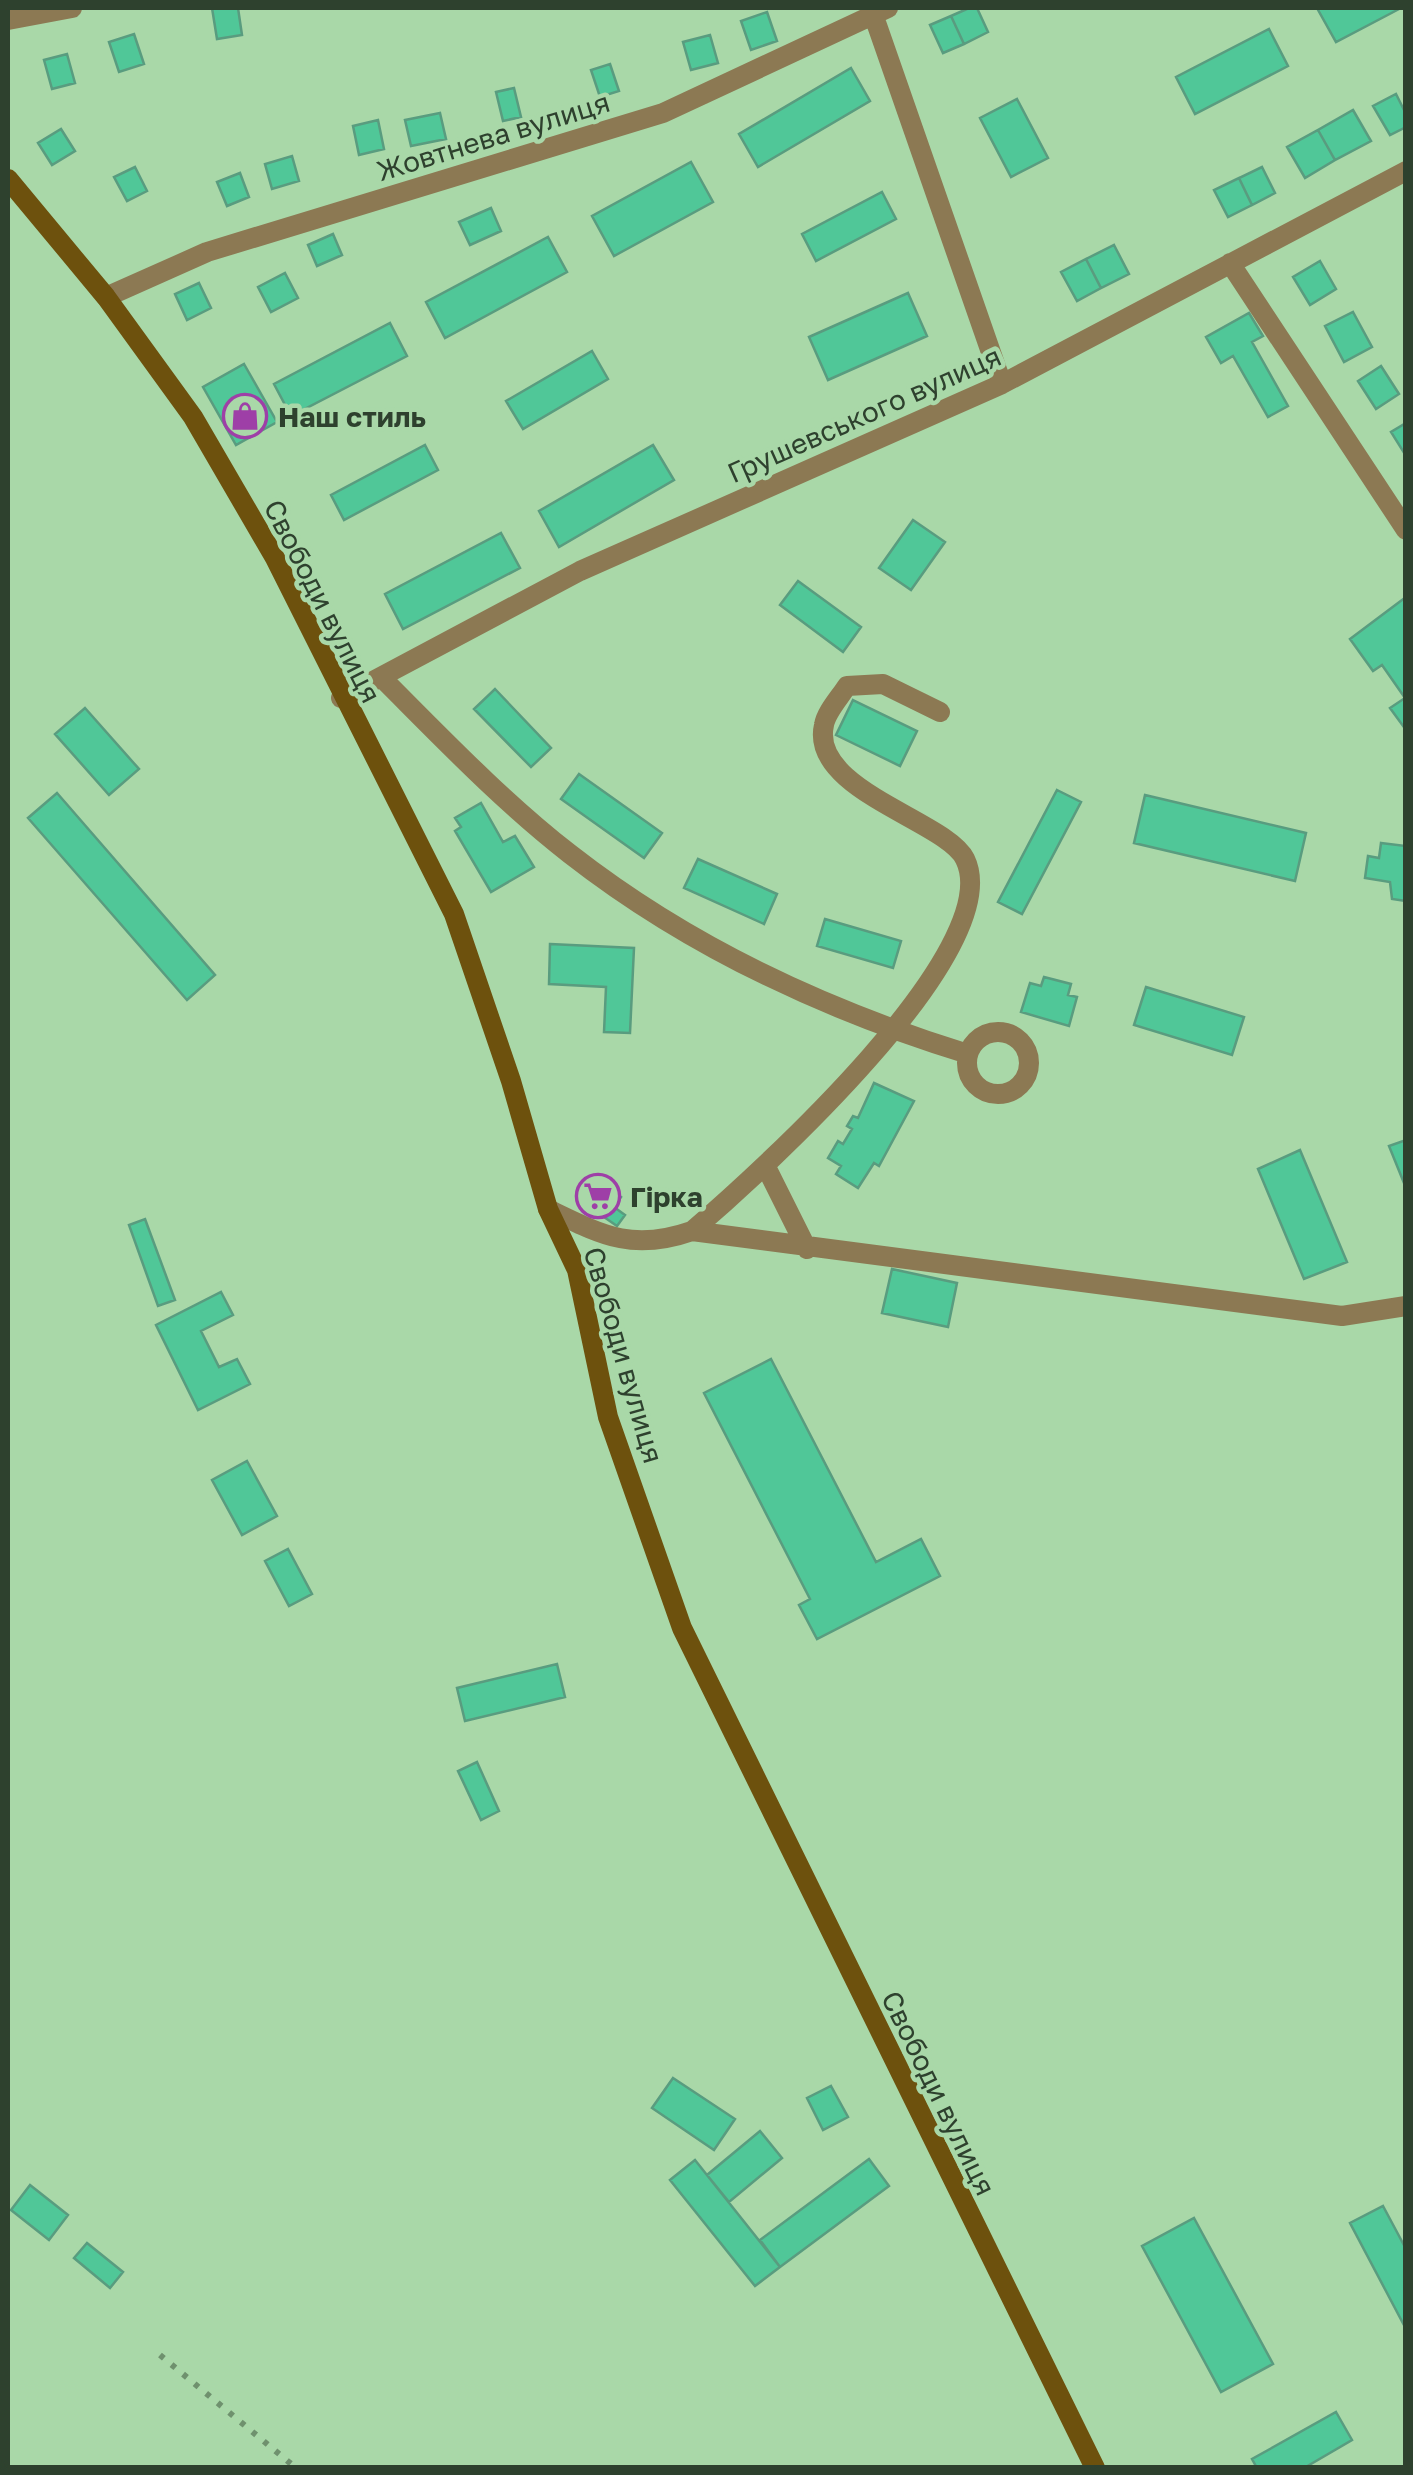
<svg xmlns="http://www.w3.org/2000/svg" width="1413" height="2475" viewBox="0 0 1413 2475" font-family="'Golos Text',sans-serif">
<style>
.building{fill:#50c798;stroke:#599c7f;stroke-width:2.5}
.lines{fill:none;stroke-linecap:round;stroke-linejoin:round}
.street{stroke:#8c7953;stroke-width:20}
.secondary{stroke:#6d510d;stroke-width:20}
.rail{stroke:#6f916e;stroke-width:6;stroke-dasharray:5 10;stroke-linecap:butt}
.labels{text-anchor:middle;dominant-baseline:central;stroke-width:9;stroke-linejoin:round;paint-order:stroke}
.street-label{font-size:28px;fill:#2e412e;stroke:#a9d8a8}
.poi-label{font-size:28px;font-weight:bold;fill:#2e412e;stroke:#a9d8a8;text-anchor:start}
</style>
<rect width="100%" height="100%" fill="#a9d8a8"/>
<path class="building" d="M 212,8 L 238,8 L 242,35 L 217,39 Z
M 969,8 L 977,8 L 988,32 L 964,44 L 951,16 Z
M 1317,8 L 1401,8 L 1336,42 Z
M 767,12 L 777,41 L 751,50 L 741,21 Z
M 951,16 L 964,44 L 943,53 L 930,25 Z
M 1269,29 L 1288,66 L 1195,114 L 1176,77 Z
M 134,34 L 144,64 L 119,72 L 109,42 Z
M 710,35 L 718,63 L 691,70 L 683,42 Z
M 67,54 L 75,83 L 52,89 L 44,60 Z
M 610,64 L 619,91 L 600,97 L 591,70 Z
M 851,68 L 870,101 L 758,167 L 739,134 Z
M 514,88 L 521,117 L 503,121 L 496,92 Z
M 1396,94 L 1406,114 L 1406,127 L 1390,135 L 1373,106 Z
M 1017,99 L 1048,158 L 1011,177 L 980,118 Z
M 1353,110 L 1371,141 L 1335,160 L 1318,130 Z
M 440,113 L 446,139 L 411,146 L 405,120 Z
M 378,120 L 384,149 L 359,155 L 353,126 Z
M 61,129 L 75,151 L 52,165 L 38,143 Z
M 1318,130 L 1335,160 L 1305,178 L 1287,147 Z
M 292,156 L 299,181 L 272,189 L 265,164 Z
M 691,162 L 713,202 L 614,256 L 592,216 Z
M 135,167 L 147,191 L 127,201 L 114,177 Z
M 1262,167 L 1275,193 L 1252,205 L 1239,178 Z
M 240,173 L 249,197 L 227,206 L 217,182 Z
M 1239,178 L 1252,205 L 1228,217 L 1214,190 Z
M 882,192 L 896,219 L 816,261 L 802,234 Z
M 491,208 L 501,231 L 470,245 L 459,222 Z
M 333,234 L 342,255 L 317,266 L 308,245 Z
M 548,237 L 567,272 L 445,338 L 426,302 Z
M 1114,245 L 1129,274 L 1101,288 L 1086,259 Z
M 1086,259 L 1101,288 L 1077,301 L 1061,272 Z
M 1320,261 L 1336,289 L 1310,305 L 1293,277 Z
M 285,273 L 298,298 L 271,312 L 258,287 Z
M 199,283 L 211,308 L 187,320 L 175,294 Z
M 908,293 L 927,336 L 828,380 L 809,337 Z
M 1353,312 L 1372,347 L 1344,362 L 1325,326 Z
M 1249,313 L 1263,336 L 1252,342 L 1288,406 L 1268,417 L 1233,356 L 1221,363 L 1206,337 Z
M 390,323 L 407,356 L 291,416 L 274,384 Z
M 592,351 L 608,379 L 523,429 L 506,401 Z
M 244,364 L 277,422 L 236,445 L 203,387 Z
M 1381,366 L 1399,394 L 1376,409 L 1358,381 Z
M 1406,423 L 1406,456 L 1391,432 Z
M 425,445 L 438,470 L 344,520 L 331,495 Z
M 653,445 L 674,480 L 559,547 L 539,511 Z
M 913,520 L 945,542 L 911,590 L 879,568 Z
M 501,533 L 520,568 L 403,629 L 385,594 Z
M 798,581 L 861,627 L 843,652 L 780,605 Z
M 1406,597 L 1406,730 L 1390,708 L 1405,698 L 1382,665 L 1373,671 L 1350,639 Z
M 495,689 L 551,748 L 531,767 L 474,709 Z
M 853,700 L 917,731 L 900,766 L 836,735 Z
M 85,708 L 139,769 L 109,795 L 55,734 Z
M 579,774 L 662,833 L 644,858 L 561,799 Z
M 1057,790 L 1081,802 L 1022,914 L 998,902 Z
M 57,793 L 215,975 L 187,1000 L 28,818 Z
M 1145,795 L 1306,833 L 1295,881 L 1134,843 Z
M 481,803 L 503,842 L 515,836 L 534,867 L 491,892 L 455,831 L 461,827 L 455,818 Z
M 1381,843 L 1406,846 L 1406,901 L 1392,899 L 1390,882 L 1365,878 L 1368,856 L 1379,858 Z
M 698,859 L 777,894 L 764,924 L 684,888 Z
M 825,919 L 901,941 L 893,968 L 817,946 Z
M 550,944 L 634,948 L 630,1033 L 604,1032 L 606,987 L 549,984 Z
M 1044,977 L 1071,984 L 1068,995 L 1077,997 L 1069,1026 L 1021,1012 L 1030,983 L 1041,986 Z
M 1146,987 L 1244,1017 L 1232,1055 L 1134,1025 Z
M 874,1083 L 914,1101 L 879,1166 L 874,1163 L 858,1188 L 836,1174 L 841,1166 L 828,1158 L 838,1141 L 843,1144 L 852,1129 L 847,1126 L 853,1116 L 858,1118 Z
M 1406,1140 L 1406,1188 L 1389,1146 Z
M 1300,1150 L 1347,1262 L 1304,1279 L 1258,1169 Z
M 592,1177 L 621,1197 L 614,1207 L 625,1215 L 617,1226 L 578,1199 Z
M 145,1219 L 175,1300 L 158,1306 L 129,1225 Z
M 892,1269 L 957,1283 L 948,1327 L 882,1313 Z
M 221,1292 L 233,1315 L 201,1331 L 219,1367 L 237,1359 L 250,1384 L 198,1410 L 156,1325 Z
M 771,1359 L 876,1562 L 921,1539 L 940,1576 L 817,1639 L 799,1605 L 810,1599 L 704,1393 Z
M 247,1461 L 277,1516 L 242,1535 L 212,1480 Z
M 288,1549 L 312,1594 L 289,1606 L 265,1561 Z
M 557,1664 L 565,1697 L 465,1721 L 457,1688 Z
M 477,1762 L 499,1811 L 481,1820 L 458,1771 Z
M 673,2078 L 735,2119 L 714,2150 L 652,2108 Z
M 831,2086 L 848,2117 L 823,2130 L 807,2098 Z
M 760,2131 L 782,2158 L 729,2202 L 707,2175 Z
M 869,2159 L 889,2186 L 780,2267 L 760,2240 Z
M 695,2160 L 780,2267 L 755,2286 L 670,2180 Z
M 30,2185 L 68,2215 L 49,2240 L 11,2210 Z
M 1383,2206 L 1406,2249 L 1406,2329 L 1350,2223 Z
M 1194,2218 L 1273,2364 L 1221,2392 L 1142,2246 Z
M 87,2243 L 123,2272 L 110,2288 L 74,2258 Z
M 1336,2412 L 1352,2440 L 1304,2468 L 1257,2468 L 1252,2459 Z"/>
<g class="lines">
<path class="street" d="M 871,8 L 1002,384
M 8,20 L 72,8
M 1230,263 L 1406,530
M 106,297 L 207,252 L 663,113 L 888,8
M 382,678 C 443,739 502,801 570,854 C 689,947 825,1010 968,1054
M 341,698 L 580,571 L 1002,384 L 1406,171
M967 1063a31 31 0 1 1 62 0a31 31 0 1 1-62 0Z
M 766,1167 L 807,1249
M 548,1209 C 602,1235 632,1252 692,1231 L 1342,1316 L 1406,1306
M 692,1231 C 757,1175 1009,949 965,859 C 947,821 809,790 824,725 C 826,712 840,697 847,686 L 883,684 L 940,712"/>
<path class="secondary" d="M 8,179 L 106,297 L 193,417 L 275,558 L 454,914 L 511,1081 L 548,1209 L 577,1270 L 608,1417 L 682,1628 L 1095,2468"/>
<path class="rail" d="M 160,2355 L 296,2468"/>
</g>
<defs>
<symbol id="shop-ring" viewBox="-11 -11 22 22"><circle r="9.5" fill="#a9d8a8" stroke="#9e3fa7" stroke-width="1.5"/><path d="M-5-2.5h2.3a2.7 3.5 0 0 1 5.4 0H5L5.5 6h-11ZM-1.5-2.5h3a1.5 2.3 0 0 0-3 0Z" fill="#9e3fa7"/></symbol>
<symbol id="supermarket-ring" viewBox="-11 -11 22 22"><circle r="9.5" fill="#a9d8a8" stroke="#9e3fa7" stroke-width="1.5"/><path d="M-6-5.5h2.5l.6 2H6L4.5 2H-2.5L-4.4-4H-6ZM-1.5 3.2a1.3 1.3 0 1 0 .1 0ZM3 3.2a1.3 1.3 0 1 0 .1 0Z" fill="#9e3fa7"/></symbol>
</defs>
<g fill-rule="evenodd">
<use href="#shop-ring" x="220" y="391" width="50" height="50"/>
<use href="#supermarket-ring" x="573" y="1171" width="50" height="50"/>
</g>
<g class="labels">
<g class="street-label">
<text transform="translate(493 136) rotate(-17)">Жовтнева вулиця</text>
<text transform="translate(864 414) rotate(-24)">Грушевського вулиця</text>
<text transform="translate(323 601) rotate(63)">Свободи вулиця</text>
<text transform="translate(624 1355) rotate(74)">Свободи вулиця</text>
<text transform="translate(939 2093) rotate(64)">Свободи вулиця</text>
</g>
<g class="poi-label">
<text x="278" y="416">Наш стиль</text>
<text x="630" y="1196">Гірка</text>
</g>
</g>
<rect width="1413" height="2475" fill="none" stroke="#2e412e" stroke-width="20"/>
</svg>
